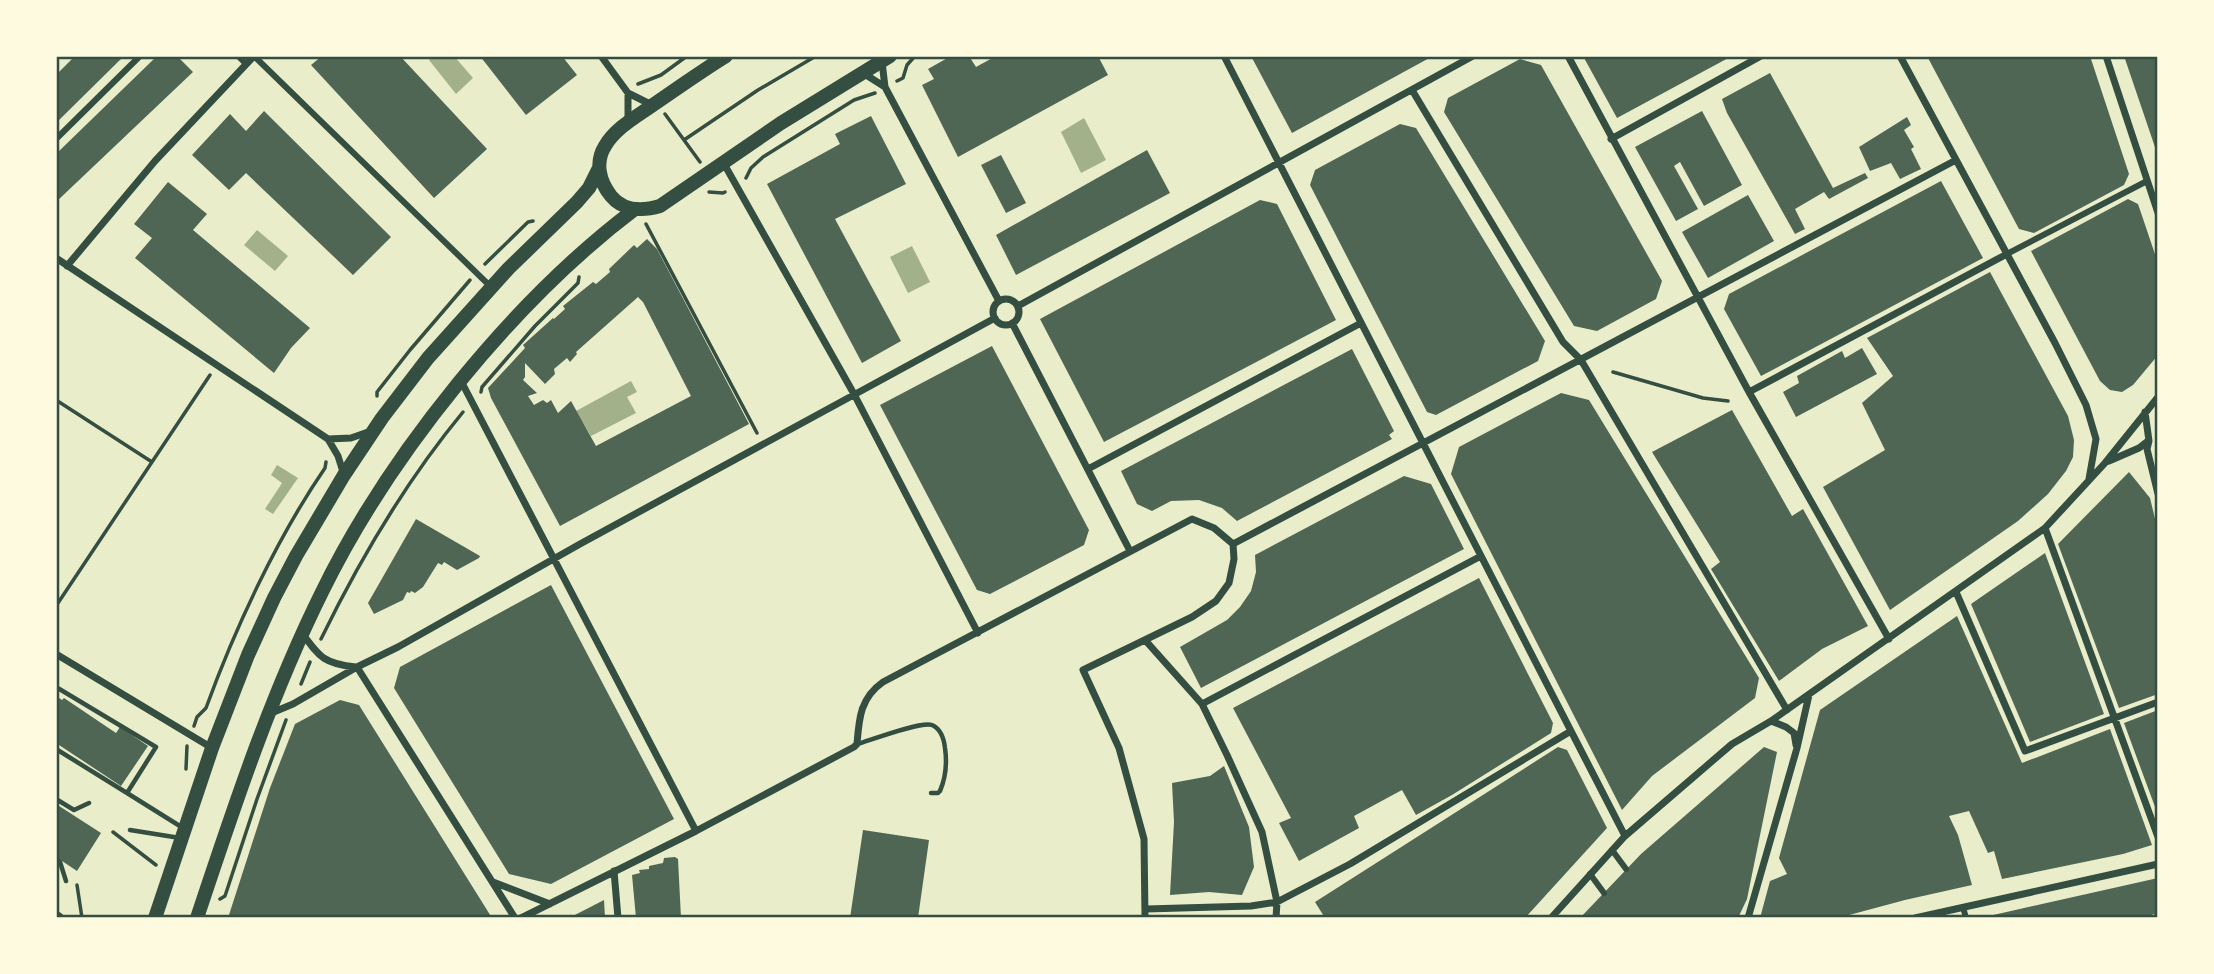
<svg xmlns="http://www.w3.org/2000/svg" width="2214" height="974" viewBox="0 0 2214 974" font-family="Karla,sans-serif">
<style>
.water{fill:#a3b18a}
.building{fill:#4f6655;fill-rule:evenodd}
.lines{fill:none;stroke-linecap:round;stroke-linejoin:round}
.path{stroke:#344e41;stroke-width:3.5}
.service{stroke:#344e41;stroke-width:4.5}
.pedestrian{stroke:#344e41;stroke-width:6}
.minor{stroke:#344e41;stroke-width:7}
.secondary{stroke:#344e41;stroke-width:12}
.primary{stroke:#344e41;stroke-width:14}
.neatline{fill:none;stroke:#344e41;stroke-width:2.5}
</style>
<rect width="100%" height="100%" fill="#e9edc9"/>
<path class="water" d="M 434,56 L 454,56 L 473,78 L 456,94 L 429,60 Z
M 1084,118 L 1106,160 L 1081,173 L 1061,132 Z
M 257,230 L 288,256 L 275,271 L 244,245 Z
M 912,246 L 930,282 L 908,293 L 890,257 Z
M 631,381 L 637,392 L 627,397 L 636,413 L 591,436 L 576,411 Z
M 277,465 L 298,478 L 273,514 L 265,509 L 282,483 L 271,475 Z"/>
<path class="building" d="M 75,56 L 124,56 L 56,123 L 56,75 Z
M 157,56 L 177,56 L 193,72 L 56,202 L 56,154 Z
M 322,56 L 400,56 L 487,149 L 434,198 L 311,65 Z
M 480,56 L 562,56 L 577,75 L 526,115 Z
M 951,56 L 969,56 L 976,67 L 996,56 L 1098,56 L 1108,75 L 958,157 L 922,85 L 934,79 L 928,69 Z
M 1251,56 L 1433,56 L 1292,133 Z
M 1583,56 L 1732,56 L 1617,118 Z
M 1927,56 L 2090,56 L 2129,174 L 2124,185 L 2034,233 L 2019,229 Z
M 2124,56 L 2158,56 L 2158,156 Z
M 1520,59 L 1541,65 L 1662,281 L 1656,299 L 1597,331 L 1574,326 L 1444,112 L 1448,98 Z
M 1770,73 L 1833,188 L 1865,173 L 1868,178 L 1829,199 L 1824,192 L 1795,209 L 1805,229 L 1795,234 L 1727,113 L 1722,99 Z
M 264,111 L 391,237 L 353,275 L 246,173 L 229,190 L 192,155 L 230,114 L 246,131 Z
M 1702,111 L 1742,185 L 1704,206 L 1680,162 L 1674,166 L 1698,209 L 1676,221 L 1635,147 Z
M 871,116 L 906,184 L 835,219 L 901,341 L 862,363 L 767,184 L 840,144 L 835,134 Z
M 1907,117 L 1911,125 L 1904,130 L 1914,147 L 1911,149 L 1921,169 L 1900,179 L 1891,163 L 1870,171 L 1859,147 Z
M 1400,124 L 1416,128 L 1545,341 L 1538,361 L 1436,415 L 1427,412 L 1310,185 L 1315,170 Z
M 1147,150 L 1170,193 L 1016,275 L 996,235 Z
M 1001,155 L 1026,203 L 1006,213 L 981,165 Z
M 1941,181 L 1983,258 L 1761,376 L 1724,309 L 1729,294 Z
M 168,182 L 207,214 L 193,230 L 310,328 L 291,348 L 274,373 L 135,258 L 152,238 L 134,224 Z
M 1748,195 L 1774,241 L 1708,278 L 1682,232 Z
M 2128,199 L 2138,204 L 2158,263 L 2158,355 L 2133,385 L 2122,392 L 2110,390 L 2100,381 L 2031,251 Z
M 1260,200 L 1277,204 L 1336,320 L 1104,442 L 1040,319 Z
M 647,239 L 657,249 L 749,424 L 560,526 L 491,398 L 488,388 L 525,348 L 523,345 L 553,318 L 554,319 L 565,309 L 563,306 L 593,282 L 596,284 L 610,272 L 609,269 L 634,245 L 637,248 ZM 638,297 L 643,302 L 691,396 L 596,446 L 571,401 L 558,413 L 551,400 L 547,403 L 543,400 L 534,405 L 528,396 L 537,393 L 523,380 L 525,377 L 525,363 L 545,384 L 555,374 L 554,369 L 567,358 L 570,362 L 577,354 L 576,352 Z
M 1990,272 L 2068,416 L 2074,440 L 2073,457 L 2066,471 L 2048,494 L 2018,521 L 1890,610 L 1823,487 L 1885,450 L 1862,403 L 1893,376 L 1867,338 Z
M 992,346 L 1089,530 L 1084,545 L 990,594 L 977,590 L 880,405 Z
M 1862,348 L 1877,374 L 1796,417 L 1783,392 L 1799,383 L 1797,376 L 1842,351 L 1845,358 Z
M 1352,349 L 1394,431 L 1389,435 L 1392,439 L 1237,521 L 1222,508 L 1199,500 L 1171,501 L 1152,511 L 1137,504 L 1121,471 Z
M 1561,393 L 1589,400 L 1759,678 L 1755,698 L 1652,776 L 1622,810 L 1451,474 L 1459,447 Z
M 1732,410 L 1792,516 L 1803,509 L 1868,626 L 1822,649 L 1779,681 L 1711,569 L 1720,562 L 1652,452 Z
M 2129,472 L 2150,498 L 2158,531 L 2158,694 L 2119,708 L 2058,544 Z
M 1404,476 L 1431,484 L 1464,549 L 1201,688 L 1180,647 L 1227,620 L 1240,607 L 1251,591 L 1256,572 L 1255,555 Z
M 416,519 L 480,556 L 479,558 L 457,570 L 444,562 L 442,565 L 438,563 L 423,587 L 415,593 L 411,591 L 410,593 L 407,592 L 403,600 L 374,614 L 368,603 Z
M 2045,553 L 2104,714 L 2030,742 L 1971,604 Z
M 1479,578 L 1553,723 L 1551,733 L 1452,795 L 1416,815 L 1402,790 L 1389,797 L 1354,816 L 1359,828 L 1299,861 L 1279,823 L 1291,818 L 1233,708 Z
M 551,585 L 674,819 L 551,884 L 509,874 L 394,688 L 400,667 Z
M 1957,616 L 2022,763 L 2110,729 L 2152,845 L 2123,854 L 2002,879 L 1994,851 L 1988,853 L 1969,811 L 1949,816 L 1958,835 L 1972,885 L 1905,900 L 1838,918 L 1760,918 L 1770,881 L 1787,874 L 1779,858 L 1820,710 Z
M 56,696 L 62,700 L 64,698 L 116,733 L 120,727 L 148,746 L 121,786 L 56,743 Z
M 340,700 L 359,705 L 492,918 L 228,918 L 270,788 L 295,724 Z
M 2158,710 L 2158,815 L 2124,723 Z
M 1558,747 L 1567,750 L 1607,828 L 1525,918 L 1325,918 L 1315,902 Z
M 1764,747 L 1777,752 L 1747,899 L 1738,918 L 1580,918 L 1641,854 Z
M 1224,766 L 1249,827 L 1254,867 L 1242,895 L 1209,892 L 1170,895 L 1174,822 L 1172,783 L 1210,776 Z
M 56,804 L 101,833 L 77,871 L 56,857 Z
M 863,830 L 929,840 L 918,918 L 850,918 Z
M 675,857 L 678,859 L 681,918 L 636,918 L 632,875 L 640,873 L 639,870 L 649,869 L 649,866 L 663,863 L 664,858 Z
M 2158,878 L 2158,918 L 2155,918 L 2154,914 L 2144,918 L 1980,918 Z
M 604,900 L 605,918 L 569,918 Z"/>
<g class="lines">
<path class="path" d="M 897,81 L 903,78 L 907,65 L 915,56
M 638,84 L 661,75 L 687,56
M 665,114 L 700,162
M 684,140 L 758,90 L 816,56
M 746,178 L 751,168 L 763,157 L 854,100 L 875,93
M 709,192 L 723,193 L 725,192
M 646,224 L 757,433
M 485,264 L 528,222 L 533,221
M 1613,372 L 1703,398 L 1728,401
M 481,392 L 482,387 L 535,326 L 578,283 L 579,277
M 377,396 L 377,392 L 410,350 L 470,280
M 56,400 L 152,462
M 56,606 L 210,375
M 321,639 C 360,559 406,481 463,412
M 301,684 L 310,662
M 194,726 L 197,717 L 206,708 C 235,628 277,538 325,468 L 326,462
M 186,769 L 187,746
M 113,832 L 156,865
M 77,885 L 82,918
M 220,899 L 225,896 L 257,799 L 286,720"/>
<path class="service" d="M 56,687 L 156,747 L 127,793 L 183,828
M 858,744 C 871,740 921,721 932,725 C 941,729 944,739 945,748 C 947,762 946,777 940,791 L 938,793 L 931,793
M 56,749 L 127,793
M 56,799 L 74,810 L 89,803
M 130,830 L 180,838
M 56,859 L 60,862 L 66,881"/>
<path class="pedestrian" d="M 238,56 L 246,64
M 254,56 L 491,287
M 56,139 L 140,56
M 2007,254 L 2147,181
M 1612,850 L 1626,869
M 1590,874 L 1604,893
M 1963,907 L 1966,918"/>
<path class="minor" d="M 601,56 L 628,93 L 652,105
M 1224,56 L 1625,836
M 1568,56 L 1749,392 L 1889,639
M 1900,56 L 2055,343 L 2086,405 L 2096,439 L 2089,479
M 2106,56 L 2158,213
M 882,62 L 885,87 L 999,301
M 863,73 L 885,87
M 1412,90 L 1563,342 L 1581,360 L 1787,710
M 628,120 L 628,93
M 1611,139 L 1761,56
M 723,162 L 854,394 L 978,633
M 56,258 L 328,439 L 338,456 L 344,475
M 67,266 L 155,161 L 254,56
M993 312a13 13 0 1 1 26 0a13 13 0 1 1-26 0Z
M 1018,306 L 1473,56
M 1012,323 L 1130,551
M 461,381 L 696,831
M 1749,392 L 2007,254
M 2145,412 L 2149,441 L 2147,449 L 2158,494
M 328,439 L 351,438 L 371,431
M 2109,461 L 2139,448 L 2148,441
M 1088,469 L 1361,323
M 2045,528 L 2158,837
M 1233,544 L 1956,160
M 1956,592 L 2025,751 L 2158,702
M 302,633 C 320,658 325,664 356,667
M 1145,640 L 1202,704 L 1227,755 L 1262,832 L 1277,902 L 1276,918
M 56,654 L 212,748
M 357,667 L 515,918
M 1202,704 L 1481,556
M 269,714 L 293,704 L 357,667 L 398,647 L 580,544 L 995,318
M 1771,721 L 1786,727 L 1794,733 L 1796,745
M 614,871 L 618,918
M 493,882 L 550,904
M 1146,909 L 1251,906 L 1277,902 L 1350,864 L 1571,731
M 521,918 L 696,831 L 854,747 L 857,744 C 859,719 860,698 883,682 L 1192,519 L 1214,528 L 1233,544 L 1234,559 L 1229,583 L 1216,601 L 1192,617 L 1083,670 L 1119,748 L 1144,839 L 1145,918
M 1551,918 L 1625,836 L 1732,744 L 1771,721 L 2045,528 L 2105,463 L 2158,397
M 1748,918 L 1797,748 L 1809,695
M 1915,918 L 2158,864"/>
<path class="secondary" d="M 56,917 L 58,918"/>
<path class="primary" d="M 726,56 C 700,72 675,90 650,107 C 634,118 615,129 605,146 C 595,162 599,181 611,196 C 623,211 643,211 660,206 L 781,123 L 890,56
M 155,918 L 212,748 L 248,655 L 274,598 L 296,556 L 344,475 L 382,418 L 428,358 L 508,269 L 577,202 L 589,188 L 598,170
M 197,918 C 234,807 270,697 322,592 C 389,455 513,301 635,209"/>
</g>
<rect width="2214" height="974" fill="none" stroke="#fefae0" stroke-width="116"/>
<rect x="58" y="58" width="2098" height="858" class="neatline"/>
</svg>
